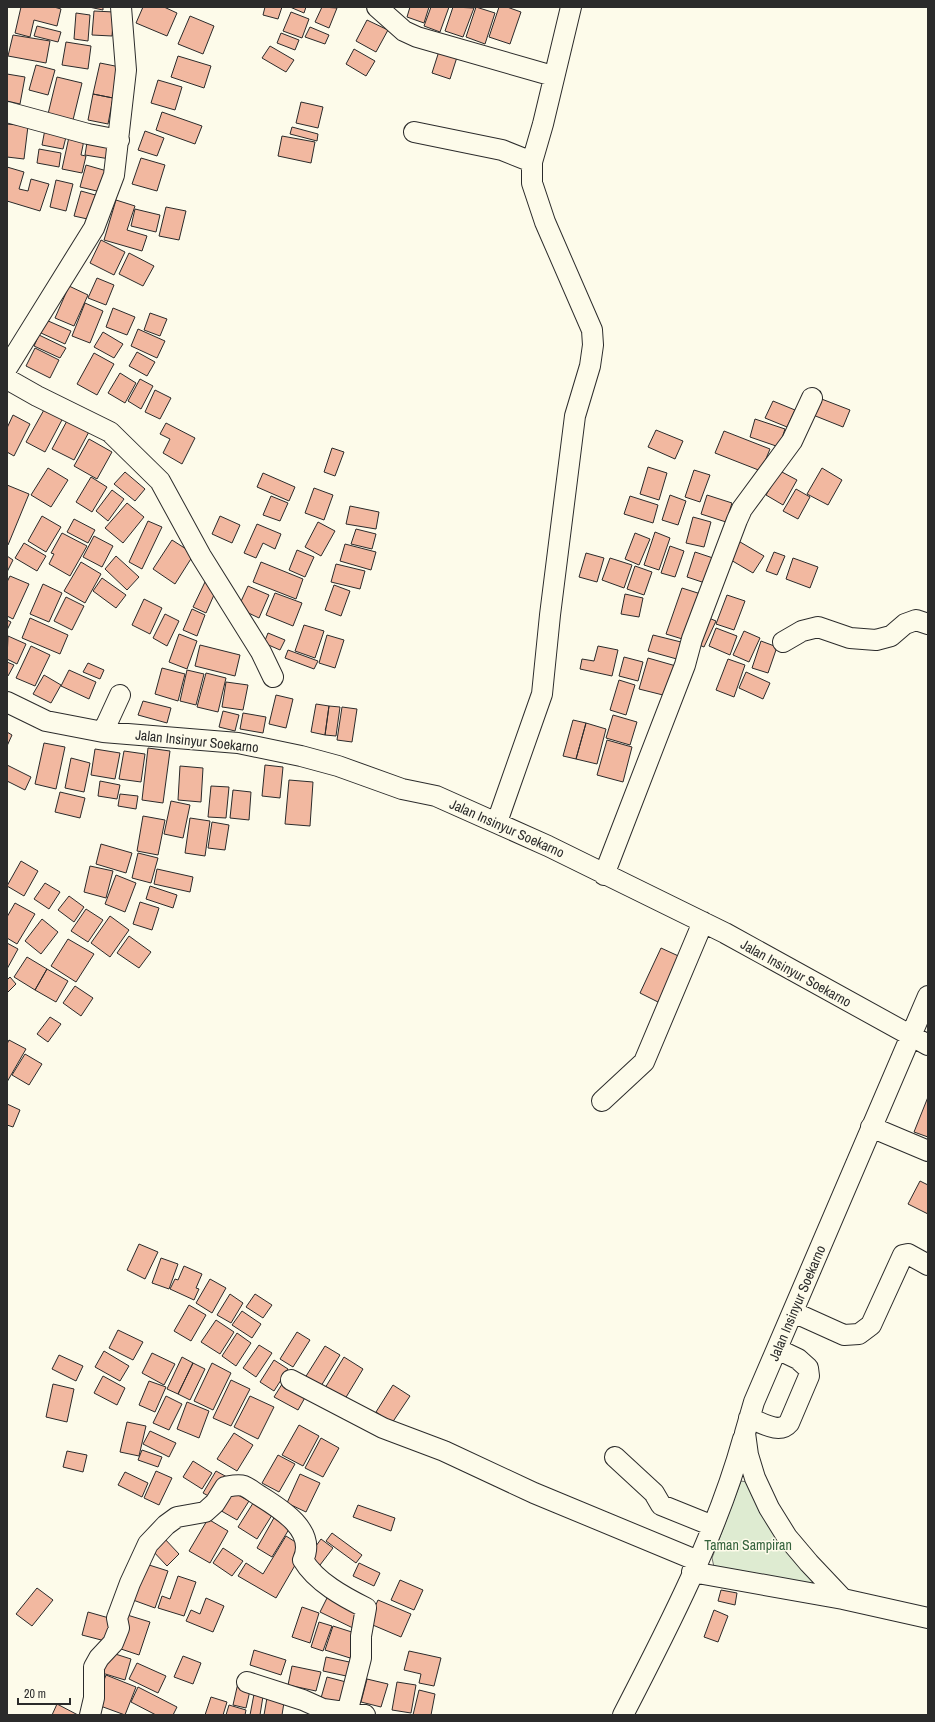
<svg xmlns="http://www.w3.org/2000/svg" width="935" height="1722" viewBox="0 0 935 1722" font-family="'Archivo Narrow',sans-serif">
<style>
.green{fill:#deebd1;stroke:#74746e}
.building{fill:#f2b8a0;stroke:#2b2b2b}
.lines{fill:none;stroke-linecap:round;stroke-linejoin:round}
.minor-casing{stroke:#2b2b2b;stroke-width:22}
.minor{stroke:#fdfbea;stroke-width:20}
.labels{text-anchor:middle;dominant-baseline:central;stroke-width:3;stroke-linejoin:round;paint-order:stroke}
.street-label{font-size:14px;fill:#2b2b2b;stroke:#fdfbea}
.park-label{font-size:14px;fill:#34623c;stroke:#fdfbea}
</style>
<rect width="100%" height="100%" fill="#fdfbea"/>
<path class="green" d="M 741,1481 L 747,1482 L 818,1585 L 714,1567 L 712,1558 Z"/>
<path class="building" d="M 21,7 L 54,7 L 61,9 L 57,26 L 34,20 L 30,37 L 15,33 Z
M 89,7 L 103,7 L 103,10 Z
M 143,7 L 164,7 L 177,13 L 167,36 L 136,23 Z
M 265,7 L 282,7 L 278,19 L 263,15 Z
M 290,7 L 306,7 L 304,13 Z
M 322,7 L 337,8 L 329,28 L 315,22 Z
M 410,7 L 429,7 L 424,23 L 407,17 Z
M 431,7 L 449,7 L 440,32 L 424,26 Z
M 453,7 L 474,8 L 463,37 L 445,31 Z
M 476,7 L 495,13 L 485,44 L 466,37 Z
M 499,7 L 507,7 L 521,12 L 510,44 L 489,37 Z
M 94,11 L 114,12 L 112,36 L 92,35 Z
M 291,12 L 309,19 L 302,38 L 283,31 Z
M 76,13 L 90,15 L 88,41 L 74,39 Z
M 190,16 L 214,26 L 203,54 L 178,44 Z
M 367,20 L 388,30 L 376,52 L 356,41 Z
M 37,26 L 61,32 L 58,42 L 34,36 Z
M 310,27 L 329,35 L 325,44 L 305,37 Z
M 281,33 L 299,40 L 295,50 L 277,43 Z
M 13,35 L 50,41 L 46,63 L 8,56 Z
M 66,42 L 91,46 L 88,69 L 62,65 Z
M 270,46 L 294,60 L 286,72 L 262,58 Z
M 440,48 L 458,54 L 450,79 L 432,73 Z
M 354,49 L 375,61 L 366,76 L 346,64 Z
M 178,56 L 211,66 L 204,88 L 171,77 Z
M 100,63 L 120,67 L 113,98 L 93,94 Z
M 36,65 L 55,70 L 48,95 L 29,90 Z
M 7,74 L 25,77 L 20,104 L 7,101 Z
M 57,77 L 82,83 L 73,120 L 48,114 Z
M 158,80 L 182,87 L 175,110 L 151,103 Z
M 93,94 L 113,98 L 108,124 L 88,120 Z
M 301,102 L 323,107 L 318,128 L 296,123 Z
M 162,112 L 202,126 L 195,144 L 156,130 Z
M 7,124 L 28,126 L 24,159 L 7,157 Z
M 46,124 L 68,129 L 63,149 L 42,145 Z
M 292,127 L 318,134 L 317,141 L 290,134 Z
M 145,131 L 164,138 L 157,156 L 138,150 Z
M 88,136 L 114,141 L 110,159 L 85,155 Z
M 282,136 L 315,142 L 311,163 L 278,156 Z
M 69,137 L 84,140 L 81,155 L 86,156 L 82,173 L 62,169 Z
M 39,149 L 61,153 L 59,167 L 37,163 Z
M 141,158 L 165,165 L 157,191 L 132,184 Z
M 86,165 L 107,171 L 101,192 L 80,187 Z
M 7,167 L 24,172 L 19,189 L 28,191 L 31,179 L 49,184 L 40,211 L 7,201 Z
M 56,180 L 73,184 L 66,211 L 50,207 Z
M 81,191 L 99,196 L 92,220 L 74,216 Z
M 116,200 L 135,206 L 127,230 L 147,236 L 142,251 L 104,240 Z
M 166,207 L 186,211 L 179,240 L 159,236 Z
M 135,209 L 160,215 L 156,232 L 131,226 Z
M 101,240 L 125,252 L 114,275 L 90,263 Z
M 129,253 L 154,266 L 143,286 L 119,274 Z
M 97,278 L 114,285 L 106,305 L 88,298 Z
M 69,286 L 88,295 L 74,326 L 55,318 Z
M 85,303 L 103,311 L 90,343 L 72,336 Z
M 113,308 L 135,317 L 127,335 L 106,327 Z
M 150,313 L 167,319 L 160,336 L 144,330 Z
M 46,320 L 71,331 L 65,344 L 41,333 Z
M 138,329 L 165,341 L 157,358 L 131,346 Z
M 103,332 L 123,344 L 114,358 L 94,347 Z
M 39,335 L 66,348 L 60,358 L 34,346 Z
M 35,348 L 59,360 L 50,378 L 26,366 Z
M 137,352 L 155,362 L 147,376 L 129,366 Z
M 94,353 L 114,364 L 97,395 L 77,384 Z
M 120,373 L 136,383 L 125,403 L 108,393 Z
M 140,379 L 153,386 L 141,409 L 128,401 Z
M 155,390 L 171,398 L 160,419 L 145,412 Z
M 819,398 L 850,410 L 843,427 L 813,415 Z
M 773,401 L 795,410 L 787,427 L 765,418 Z
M 45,408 L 63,418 L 45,452 L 26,442 Z
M 13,415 L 30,424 L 14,456 L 7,452 L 7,428 Z
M 69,417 L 91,428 L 74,460 L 52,449 Z
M 755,419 L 785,429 L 779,447 L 750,437 Z
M 166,423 L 195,438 L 182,464 L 163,453 L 170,439 L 160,434 Z
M 656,430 L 683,441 L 675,459 L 648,447 Z
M 724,431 L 770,449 L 761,471 L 715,453 Z
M 89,439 L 112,452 L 97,479 L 74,466 Z
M 332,448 L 344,452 L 335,476 L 324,472 Z
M 648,467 L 667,473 L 659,500 L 640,494 Z
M 48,468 L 68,480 L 51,507 L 31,495 Z
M 822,468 L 842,480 L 828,505 L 807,494 Z
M 694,470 L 710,475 L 700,502 L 685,497 Z
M 780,471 L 797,480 L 783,505 L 766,495 Z
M 125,472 L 145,489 L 135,501 L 114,484 Z
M 263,473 L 295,487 L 289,501 L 257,487 Z
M 91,477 L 107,487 L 92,512 L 76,502 Z
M 7,485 L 29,494 L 8,545 L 7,544 Z
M 314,488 L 333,495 L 324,520 L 305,513 Z
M 796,489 L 810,497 L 798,519 L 783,511 Z
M 112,490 L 124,499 L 108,521 L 96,511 Z
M 670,495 L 686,501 L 678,525 L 662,520 Z
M 707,495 L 732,503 L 726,522 L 701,514 Z
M 271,496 L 288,503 L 280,521 L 263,515 Z
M 630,496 L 658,505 L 653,523 L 624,514 Z
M 127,503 L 144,517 L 123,543 L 105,528 Z
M 350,506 L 379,512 L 376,529 L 346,524 Z
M 42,516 L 61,527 L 46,552 L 28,541 Z
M 220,516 L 240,525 L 232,543 L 212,534 Z
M 693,517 L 711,522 L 704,547 L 686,543 Z
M 74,519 L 95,530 L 88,543 L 67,532 Z
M 148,521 L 162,527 L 142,569 L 129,562 Z
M 318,522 L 335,531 L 321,556 L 305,547 Z
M 257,524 L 281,534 L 275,549 L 263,543 L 256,558 L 244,553 Z
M 356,529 L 376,534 L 372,549 L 351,544 Z
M 655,532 L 670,538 L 659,570 L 644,565 Z
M 62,533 L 87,546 L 70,576 L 49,564 L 54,554 L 51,553 Z
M 635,533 L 650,539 L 639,565 L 625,559 Z
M 94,536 L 113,546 L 102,567 L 83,557 Z
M 735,539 L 764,556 L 753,573 L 724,556 Z
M 172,540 L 194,554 L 175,584 L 153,569 Z
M 24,543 L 46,556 L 37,571 L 15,558 Z
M 345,544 L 376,552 L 371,570 L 340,561 Z
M 670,546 L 684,551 L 675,577 L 661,573 Z
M 297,550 L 314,557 L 305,577 L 289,570 Z
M 695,552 L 713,558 L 705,583 L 687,577 Z
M 774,552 L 785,556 L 777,575 L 766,571 Z
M 586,553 L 604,558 L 597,582 L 579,577 Z
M 7,556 L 13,560 L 7,572 Z
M 116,556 L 139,577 L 127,590 L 105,569 Z
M 610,558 L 632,565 L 624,588 L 602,580 Z
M 793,558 L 818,567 L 810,588 L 786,579 Z
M 81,562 L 101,574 L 85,603 L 64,591 Z
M 261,562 L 303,579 L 296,599 L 253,582 Z
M 336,564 L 365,571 L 360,589 L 331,582 Z
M 635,566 L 652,572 L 644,595 L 627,589 Z
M 10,576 L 29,584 L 13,619 L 7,616 L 7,582 Z
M 102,578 L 126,595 L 116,608 L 93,591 Z
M 205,582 L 217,588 L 206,613 L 193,607 Z
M 43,584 L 62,593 L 49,622 L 30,614 Z
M 334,585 L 350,591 L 341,616 L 325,610 Z
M 248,586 L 269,595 L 259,618 L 238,608 Z
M 682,588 L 704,595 L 689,641 L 666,634 Z
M 275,593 L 302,603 L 293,626 L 266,615 Z
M 625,594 L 643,598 L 639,617 L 621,614 Z
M 727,595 L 745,601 L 734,630 L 716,624 Z
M 66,597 L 84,606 L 72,630 L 54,621 Z
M 144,599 L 162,608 L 150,634 L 132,625 Z
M 192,609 L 205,615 L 197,636 L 183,630 Z
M 165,614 L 179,621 L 167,646 L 153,638 Z
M 704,616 L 716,621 L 704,647 L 692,642 Z
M 30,618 L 68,635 L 60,654 L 22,638 Z
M 7,620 L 11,622 L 7,630 Z
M 304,625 L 324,631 L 315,658 L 295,651 Z
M 716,628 L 737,636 L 730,655 L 709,646 Z
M 744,631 L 760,638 L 749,662 L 733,655 Z
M 268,633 L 285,640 L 280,650 L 264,643 Z
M 179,634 L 197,641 L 187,669 L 169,662 Z
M 327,635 L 344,640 L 335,668 L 319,663 Z
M 653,635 L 689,644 L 684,661 L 648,651 Z
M 8,636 L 26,644 L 17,664 L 7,659 Z
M 761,641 L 777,647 L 768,673 L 752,668 Z
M 200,645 L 240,655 L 235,676 L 195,666 Z
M 31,646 L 50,655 L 35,686 L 16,678 Z
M 598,646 L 618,650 L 612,676 L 580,669 L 582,659 L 594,661 Z
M 288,650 L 318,661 L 314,669 L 285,658 Z
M 624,657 L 643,662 L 638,681 L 619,676 Z
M 648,658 L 676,666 L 667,696 L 639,689 Z
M 728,659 L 745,665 L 734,697 L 716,690 Z
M 7,662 L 14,665 L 8,676 L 7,676 Z
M 88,663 L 104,670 L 100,679 L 83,672 Z
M 162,668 L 185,674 L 178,701 L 155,694 Z
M 69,670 L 96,682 L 89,699 L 61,686 Z
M 187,670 L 204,674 L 196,705 L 180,701 Z
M 746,672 L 770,683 L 763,699 L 739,688 Z
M 206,673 L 226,678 L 218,712 L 197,707 Z
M 44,675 L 61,685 L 51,703 L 33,694 Z
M 619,680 L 635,685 L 626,715 L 610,710 Z
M 226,682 L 248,685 L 243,710 L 222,707 Z
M 276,695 L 293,699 L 286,728 L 269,724 Z
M 143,701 L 171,708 L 167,723 L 138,715 Z
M 316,704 L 329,706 L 325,735 L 311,732 Z
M 329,706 L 340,707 L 336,736 L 325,735 Z
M 342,707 L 357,709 L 352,742 L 337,740 Z
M 223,711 L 239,715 L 235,731 L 219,727 Z
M 243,713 L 266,717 L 263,733 L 240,729 Z
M 613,715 L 637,722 L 630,745 L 606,738 Z
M 573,720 L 586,723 L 576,759 L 563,756 Z
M 586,723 L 606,729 L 597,764 L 576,759 Z
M 7,732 L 12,735 L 7,746 Z
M 607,740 L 632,747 L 623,782 L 597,775 Z
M 44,743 L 65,747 L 56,789 L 35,784 Z
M 148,748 L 170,751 L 163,803 L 142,800 Z
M 95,749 L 120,753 L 115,779 L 91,775 Z
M 124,751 L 145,754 L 141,782 L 119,779 Z
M 71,758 L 90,763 L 84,792 L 65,788 Z
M 7,765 L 31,777 L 25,790 L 7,781 Z
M 265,765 L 283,767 L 280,798 L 262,796 Z
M 180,766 L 203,768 L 201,802 L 178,800 Z
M 289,780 L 313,782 L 310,826 L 285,824 Z
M 100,781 L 120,785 L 117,799 L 98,796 Z
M 211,786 L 229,787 L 226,818 L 208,817 Z
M 233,790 L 251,792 L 249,820 L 230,818 Z
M 60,792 L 85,798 L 80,818 L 55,812 Z
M 120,794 L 138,796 L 136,809 L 118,806 Z
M 171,801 L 190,805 L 183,838 L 164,834 Z
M 143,816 L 165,820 L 158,855 L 137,851 Z
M 190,818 L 210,821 L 205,856 L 185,853 Z
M 212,822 L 229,825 L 225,850 L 208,848 Z
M 101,844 L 132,853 L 126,873 L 96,864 Z
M 138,853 L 158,858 L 151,883 L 132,878 Z
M 21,861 L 38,871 L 24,896 L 7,886 Z
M 90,866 L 113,871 L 106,898 L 84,892 Z
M 157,869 L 193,877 L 190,892 L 154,884 Z
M 116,875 L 136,883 L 125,912 L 105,904 Z
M 45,883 L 60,892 L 49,909 L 34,899 Z
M 150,886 L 177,895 L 173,908 L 146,899 Z
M 69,896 L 84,907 L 74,922 L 58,910 Z
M 140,902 L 159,908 L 152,930 L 133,924 Z
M 15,903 L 35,914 L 17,944 L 7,938 L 7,917 Z
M 86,909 L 103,920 L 88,942 L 71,931 Z
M 110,916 L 129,930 L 110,957 L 91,943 Z
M 42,919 L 58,932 L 41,954 L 25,941 Z
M 129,936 L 151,952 L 139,968 L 117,953 Z
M 68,939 L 94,954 L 76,982 L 51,966 Z
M 7,943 L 18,949 L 7,969 Z
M 661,948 L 685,959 L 664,1005 L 640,993 Z
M 27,957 L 47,969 L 35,990 L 14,977 Z
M 47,969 L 68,981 L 56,1002 L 35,990 Z
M 10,977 L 16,984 L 7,993 L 7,980 Z
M 75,986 L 93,998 L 81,1016 L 63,1003 Z
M 50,1017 L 61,1024 L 48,1042 L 37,1034 Z
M 9,1040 L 26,1049 L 7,1082 L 7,1044 Z
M 25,1054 L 42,1064 L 29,1085 L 12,1075 Z
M 928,1097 L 928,1137 L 914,1132 Z
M 7,1104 L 20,1110 L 13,1127 L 7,1125 Z
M 920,1181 L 928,1185 L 928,1214 L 908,1204 Z
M 139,1244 L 158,1252 L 145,1279 L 127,1270 Z
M 161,1258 L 178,1264 L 169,1289 L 152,1283 Z
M 184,1266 L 202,1274 L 196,1288 L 199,1289 L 194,1300 L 170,1289 L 175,1279 L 178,1280 Z
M 210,1279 L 226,1288 L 212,1313 L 196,1303 Z
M 230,1294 L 243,1303 L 231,1323 L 217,1315 Z
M 255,1294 L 272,1305 L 263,1318 L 246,1307 Z
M 189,1305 L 206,1315 L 191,1341 L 174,1331 Z
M 242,1311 L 261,1324 L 252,1338 L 232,1325 Z
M 216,1320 L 234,1332 L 220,1354 L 201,1342 Z
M 118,1330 L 143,1342 L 133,1360 L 109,1348 Z
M 297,1332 L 310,1340 L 293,1367 L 280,1359 Z
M 237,1333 L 251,1343 L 236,1366 L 222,1356 Z
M 259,1345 L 272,1353 L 256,1377 L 243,1368 Z
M 325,1346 L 340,1355 L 318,1391 L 303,1381 Z
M 104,1351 L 129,1366 L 120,1381 L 95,1367 Z
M 152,1353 L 175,1364 L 164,1385 L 142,1373 Z
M 59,1355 L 83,1366 L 76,1381 L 52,1369 Z
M 182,1357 L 193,1363 L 178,1394 L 167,1389 Z
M 344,1357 L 363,1369 L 345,1399 L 325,1388 Z
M 274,1360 L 288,1369 L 274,1391 L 260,1382 Z
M 193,1363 L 205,1369 L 190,1400 L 178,1394 Z
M 212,1363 L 231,1373 L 213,1410 L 194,1401 Z
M 103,1376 L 125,1388 L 117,1405 L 94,1393 Z
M 231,1380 L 250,1389 L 231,1426 L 213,1418 Z
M 149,1381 L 166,1387 L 155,1412 L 139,1405 Z
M 284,1381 L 307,1394 L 298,1410 L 274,1397 Z
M 53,1384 L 74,1389 L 67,1422 L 46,1417 Z
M 393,1385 L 410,1396 L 392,1423 L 376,1412 Z
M 166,1396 L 182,1404 L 169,1430 L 153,1423 Z
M 250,1396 L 274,1407 L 258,1439 L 234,1427 Z
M 187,1402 L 209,1411 L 199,1438 L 177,1429 Z
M 127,1422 L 146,1426 L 139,1456 L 120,1452 Z
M 299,1425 L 319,1436 L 303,1466 L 282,1455 Z
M 150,1431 L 176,1443 L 169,1457 L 143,1444 Z
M 234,1433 L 253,1445 L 237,1471 L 217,1459 Z
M 321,1438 L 339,1448 L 323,1477 L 305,1468 Z
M 142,1450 L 162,1457 L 158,1467 L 138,1460 Z
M 67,1451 L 87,1455 L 83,1472 L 63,1467 Z
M 278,1455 L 295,1464 L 279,1492 L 262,1483 Z
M 193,1461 L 212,1473 L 202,1489 L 183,1477 Z
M 156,1471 L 172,1478 L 159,1505 L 144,1498 Z
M 216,1471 L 227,1477 L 214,1499 L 203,1493 Z
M 125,1472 L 148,1483 L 142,1497 L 118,1485 Z
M 300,1474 L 320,1483 L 306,1512 L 287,1503 Z
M 229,1490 L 249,1501 L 237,1520 L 218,1509 Z
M 255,1500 L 274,1512 L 257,1539 L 238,1527 Z
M 358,1505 L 395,1518 L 391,1531 L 353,1517 Z
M 275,1516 L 291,1526 L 272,1557 L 257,1548 Z
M 208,1519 L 228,1531 L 210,1563 L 189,1551 Z
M 332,1533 L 362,1555 L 356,1563 L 326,1541 Z
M 286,1536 L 305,1548 L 276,1598 L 238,1576 L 246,1563 L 263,1574 Z
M 163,1537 L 179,1554 L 167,1566 L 151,1549 Z
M 321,1539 L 333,1548 L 320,1565 L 308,1557 Z
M 223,1548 L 243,1561 L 232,1576 L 213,1563 Z
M 359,1563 L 380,1573 L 374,1586 L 353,1576 Z
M 146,1564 L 168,1571 L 155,1608 L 133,1600 Z
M 178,1576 L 196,1582 L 184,1616 L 158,1608 L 162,1596 L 170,1599 Z
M 400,1580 L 423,1590 L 414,1610 L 391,1600 Z
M 37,1588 L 53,1600 L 32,1626 L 16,1614 Z
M 721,1590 L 737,1593 L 735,1605 L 718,1601 Z
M 329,1594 L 364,1611 L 355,1629 L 320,1612 Z
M 206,1598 L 224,1606 L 213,1632 L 186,1621 L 191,1610 L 200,1614 Z
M 378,1600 L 411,1614 L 401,1637 L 368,1623 Z
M 302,1607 L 319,1613 L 310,1643 L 292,1637 Z
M 714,1610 L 728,1616 L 718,1642 L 704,1637 Z
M 88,1612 L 116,1620 L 109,1642 L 82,1635 Z
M 124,1614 L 150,1622 L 139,1655 L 121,1649 Z
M 319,1622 L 332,1626 L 323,1651 L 311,1647 Z
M 333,1626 L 358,1634 L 350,1658 L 325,1650 Z
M 254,1650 L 286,1660 L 281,1675 L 250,1665 Z
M 409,1651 L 441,1658 L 434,1686 L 419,1683 L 421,1674 L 404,1670 Z
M 109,1652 L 131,1659 L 125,1680 L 102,1673 Z
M 183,1656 L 201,1663 L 193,1684 L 174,1677 Z
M 326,1657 L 354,1663 L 351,1677 L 323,1671 Z
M 137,1663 L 166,1676 L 158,1693 L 129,1679 Z
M 292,1666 L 321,1672 L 316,1691 L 288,1685 Z
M 106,1675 L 136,1687 L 125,1715 L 95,1704 Z
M 327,1677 L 350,1683 L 345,1704 L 321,1698 Z
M 367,1679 L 388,1684 L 381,1707 L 361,1702 Z
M 397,1682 L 416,1685 L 411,1713 L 392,1710 Z
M 238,1683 L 251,1686 L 246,1708 L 233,1705 Z
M 138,1687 L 177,1707 L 173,1715 L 156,1715 L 131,1702 Z
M 255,1689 L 264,1690 L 260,1715 L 250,1715 Z
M 419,1690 L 435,1694 L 431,1715 L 413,1715 Z
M 268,1692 L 285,1696 L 282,1715 L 264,1715 Z
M 211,1697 L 227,1702 L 223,1715 L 205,1715 Z
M 57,1704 L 78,1715 L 52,1715 Z
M 229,1705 L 246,1710 L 245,1715 L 226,1715 Z"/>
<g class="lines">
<defs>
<path id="minor" d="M 377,7 L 404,31 L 417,37 L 553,76
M 7,112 L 88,134 L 119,140
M 414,132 L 502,150 L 532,162
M 7,368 L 94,228 L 114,175 L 126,70 L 121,7
M 7,379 L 37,396 L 110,432 L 160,481 L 201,556 L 261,652 L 273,677
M 783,642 L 802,631 L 818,627 L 850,638 L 876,640 L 891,636 L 905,624 L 916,620 L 928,624
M 7,702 L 46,721 L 103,732 L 238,743 L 301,756 L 338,766 L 402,789 L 436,796 L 548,846 L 725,933 L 928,1045
M 103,732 L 120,695
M 497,822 L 542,694 L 550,615 L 575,416 L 590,366 L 593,345 L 592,330 L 545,222 L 532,183 L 532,162 L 543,124 L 571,7
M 604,875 L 685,665 L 692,639 L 737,520 L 742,509 L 792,441 L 812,398
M 928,996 L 754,1402 L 745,1433 L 748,1455 L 755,1478 L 769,1508 L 787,1537 L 809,1563 L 843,1599 L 928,1618
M 602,1101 L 644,1062 L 703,922
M 871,1127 L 928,1151
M 793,1312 L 844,1335 L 859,1334 L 871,1325 L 903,1255 L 908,1254 L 928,1265
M 291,1380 L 383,1428 L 444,1451 L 534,1493 L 698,1561
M 749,1418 C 761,1422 779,1435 789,1423 L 809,1376 L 808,1368 L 798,1359 L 777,1349
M 615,1457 L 654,1493 L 661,1505 L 713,1526
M 692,1572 L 843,1599
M 247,1682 L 303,1700 L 323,1709 L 365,1715
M 90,1715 L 94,1698 L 94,1667 L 99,1658 L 113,1643 L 119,1628 L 117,1618 L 130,1583 L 148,1544 L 166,1525 L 177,1517 L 205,1512 L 215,1503 L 225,1487 C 231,1486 238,1484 244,1486 C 249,1488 255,1493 260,1496 C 281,1509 317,1531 303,1560 C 316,1582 344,1597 366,1608 L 361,1636 L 361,1658 L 347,1713
M 623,1715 C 668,1628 717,1533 743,1439"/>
</defs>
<use href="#minor" class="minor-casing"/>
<use href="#minor" class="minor"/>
</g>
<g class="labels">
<g class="street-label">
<text transform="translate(197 741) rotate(6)">Jalan Insinyur Soekarno</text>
<text transform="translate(507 828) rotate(24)">Jalan Insinyur Soekarno</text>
<text transform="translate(796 973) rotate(29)">Jalan Insinyur Soekarno</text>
<text transform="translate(797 1303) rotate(-67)">Jalan Insinyur Soekarno</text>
</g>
<g class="park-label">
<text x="748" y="1545">Taman Sampiran</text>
</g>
</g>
<rect width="935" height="1722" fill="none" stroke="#2b2b2b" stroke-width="16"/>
<path d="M18 1698v6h52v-6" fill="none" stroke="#2b2b2b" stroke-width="2"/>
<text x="24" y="1698" font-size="12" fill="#2b2b2b" stroke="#fdfbea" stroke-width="3" paint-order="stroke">20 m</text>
</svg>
